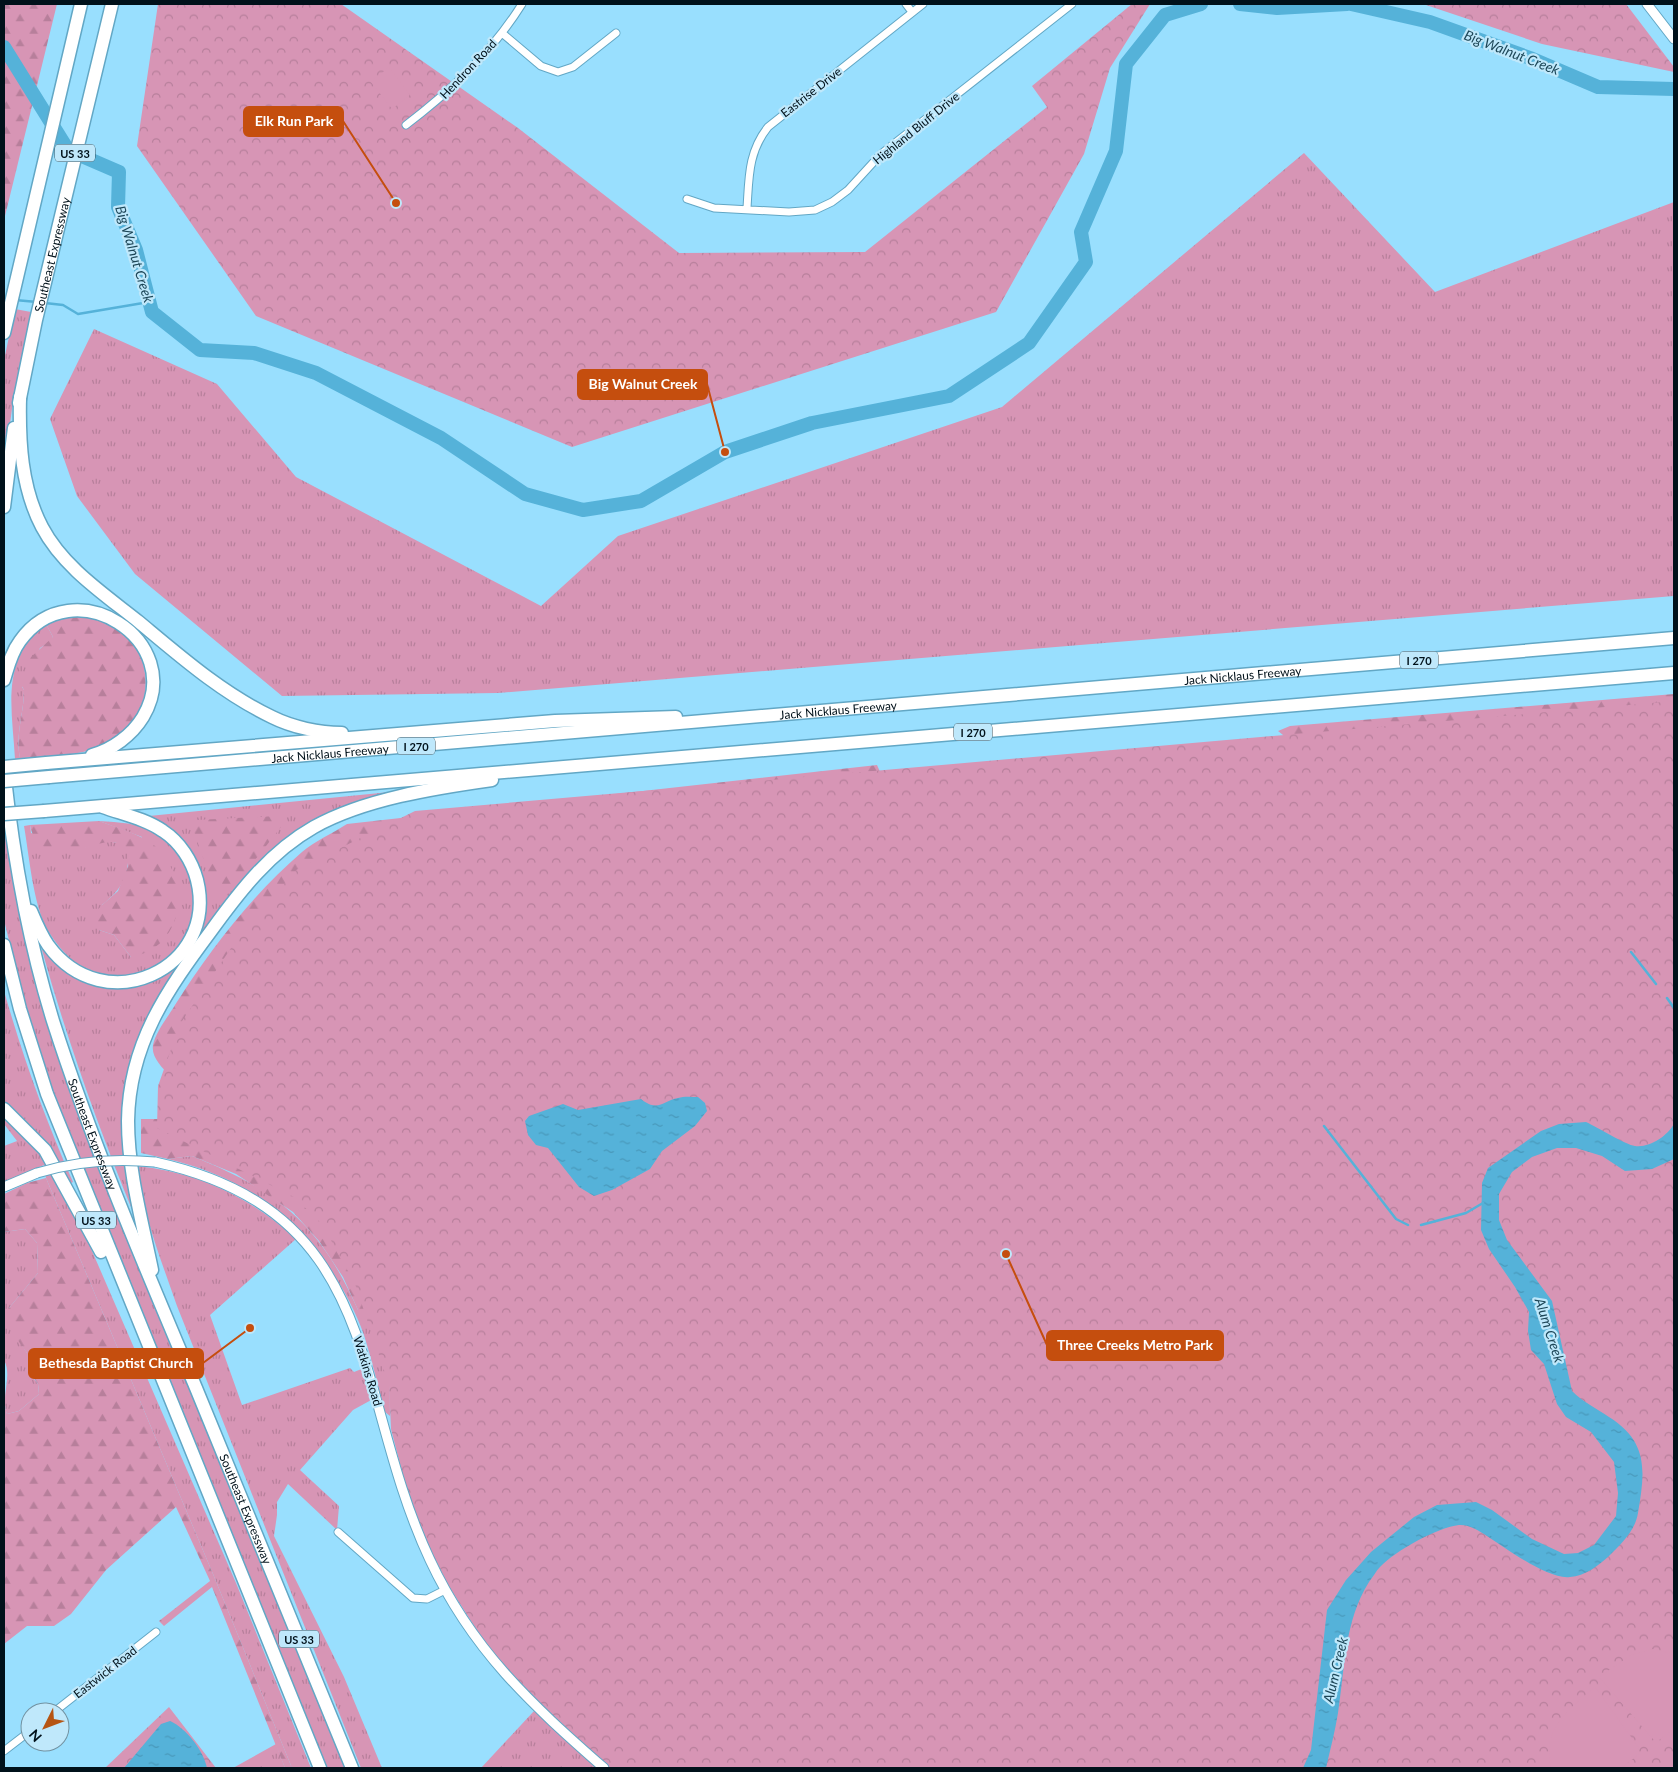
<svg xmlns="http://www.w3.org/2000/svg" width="1678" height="1772" viewBox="0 0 1678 1772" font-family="Lato,sans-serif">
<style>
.grass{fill:url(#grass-tufts)}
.forest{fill:url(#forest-firs)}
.park{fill:url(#park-crowns)}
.pitch{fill:#d795b5}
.water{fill:url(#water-ripples)}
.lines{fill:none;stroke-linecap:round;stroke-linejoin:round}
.stream{stroke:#55b2d9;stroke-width:2.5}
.river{stroke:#55b2d9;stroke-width:14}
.minor-casing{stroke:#62a7c5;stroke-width:9}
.tertiary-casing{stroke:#62a7c5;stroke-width:11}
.secondary-casing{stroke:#62a7c5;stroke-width:11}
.motorway-casing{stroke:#62a7c5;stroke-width:15}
.minor{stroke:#fff;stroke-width:7}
.tertiary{stroke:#fff;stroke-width:9}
.secondary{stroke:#fff;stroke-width:9}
.motorway{stroke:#fff;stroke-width:12}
.tertiary-bridge-casing{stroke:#62a7c5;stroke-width:11;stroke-linecap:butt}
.motorway-bridge-casing{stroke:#62a7c5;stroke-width:15;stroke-linecap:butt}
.tertiary-bridge{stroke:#fff;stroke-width:9}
.motorway-bridge{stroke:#fff;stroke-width:12}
.labels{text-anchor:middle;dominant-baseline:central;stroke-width:4.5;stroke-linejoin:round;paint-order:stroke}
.shield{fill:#bfe8fb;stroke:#39525e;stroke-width:1}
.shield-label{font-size:11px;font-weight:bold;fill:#00111a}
.street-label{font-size:12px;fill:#00111a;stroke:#bfe8fb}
.water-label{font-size:14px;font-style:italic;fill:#1d4657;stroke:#bfe8fb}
.leader{fill:none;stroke:#c54e0e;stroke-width:2}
.callout-dot{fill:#c54e0e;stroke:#bfe8fb;stroke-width:2}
.callout{fill:#c54e0e;stroke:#c54e0e;stroke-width:2}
.callout-label{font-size:14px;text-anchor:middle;font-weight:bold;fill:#fff}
</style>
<defs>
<pattern id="grass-tufts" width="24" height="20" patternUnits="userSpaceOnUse" patternTransform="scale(1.25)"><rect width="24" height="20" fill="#d795b5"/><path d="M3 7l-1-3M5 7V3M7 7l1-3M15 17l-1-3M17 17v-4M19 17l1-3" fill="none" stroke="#b77f9b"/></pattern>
<pattern id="forest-firs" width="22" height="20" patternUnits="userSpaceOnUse" patternTransform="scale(1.25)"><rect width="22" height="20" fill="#d795b5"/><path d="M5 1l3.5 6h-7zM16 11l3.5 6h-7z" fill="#b77f9b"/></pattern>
<pattern id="park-crowns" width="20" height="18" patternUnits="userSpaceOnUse" patternTransform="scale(1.25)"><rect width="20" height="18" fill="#d795b5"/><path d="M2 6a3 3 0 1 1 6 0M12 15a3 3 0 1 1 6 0" fill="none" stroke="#b77f9b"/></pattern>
<pattern id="water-ripples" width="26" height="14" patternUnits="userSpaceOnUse" patternTransform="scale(1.25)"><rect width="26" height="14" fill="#55b2d9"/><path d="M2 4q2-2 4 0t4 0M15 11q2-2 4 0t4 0" fill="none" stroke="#4898ba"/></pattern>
</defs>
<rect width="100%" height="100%" fill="#99dffe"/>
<path class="grass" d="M 1304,153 L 1435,292 L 1674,202 L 1674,596 L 498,693 L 282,696 L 135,574 L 77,496 L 50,419 L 94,329 L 217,384 L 296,477 L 541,606 L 618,536 L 1002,407 Z
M 15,309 L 31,312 L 13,401 L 4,469 L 4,360 Z
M 46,624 L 53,637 L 51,641 L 40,648 L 22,687 L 24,690 C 24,714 15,734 20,758 L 15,759 C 12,707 0,659 46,624 Z
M 390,792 L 390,795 L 320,821 L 234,894 L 133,1062 L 133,1212 C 98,1126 67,1040 42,950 L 46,949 C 63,973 99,997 130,985 C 149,978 169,962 187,952 L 201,875 L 148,819 L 149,816 Z
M 4,813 L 10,857 L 101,1169 L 345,1768 L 326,1768 L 61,1119 L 24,1002 L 4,920 Z
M 99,821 C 140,823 171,828 187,870 C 207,920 177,973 122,976 C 116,976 109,978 103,977 C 80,973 58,948 47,929 C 33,904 29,854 24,826 L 30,825 L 31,833 L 83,848 L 104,841 L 121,843 L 129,850 C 128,877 123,888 102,905 L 99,930 L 114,935 L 131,957 L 142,837 Z
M 4,991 C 23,1057 45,1119 73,1182 L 71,1183 L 56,1158 L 4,1105 Z
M 4,1114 L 47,1160 L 76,1214 L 236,1583 L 311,1768 L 292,1768 L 213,1574 L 46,1178 L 44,1165 L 4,1182 L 4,1146 L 17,1141 L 4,1124 Z
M 192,1156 C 277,1190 320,1224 358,1310 L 389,1299 L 390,1416 L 385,1412 C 378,1387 372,1360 364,1335 C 339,1265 282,1200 212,1173 C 198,1167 183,1163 168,1159 Z
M 136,1166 C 198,1172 250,1197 296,1239 L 210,1315 L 242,1405 L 350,1368 L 354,1372 L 364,1368 L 373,1399 L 353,1410 L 300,1470 L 339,1506 L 337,1530 L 288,1484 L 277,1502 L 277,1515 L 274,1536 L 344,1677 L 382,1768 L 361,1768 L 177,1306 C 161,1260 143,1214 136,1166 Z
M 25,1229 L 37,1243 L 38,1273 L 9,1308 L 20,1342 L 27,1353 L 30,1374 L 38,1384 L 39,1394 L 19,1411 L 7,1414 C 0,1396 13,1377 4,1360 L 4,1232 Z
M 534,1711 L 598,1768 L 481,1768 Z
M 276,1744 L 285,1768 L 233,1768 Z"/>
<path class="forest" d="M 4,4 L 57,4 L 4,220 Z
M 61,617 C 73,617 88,615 99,617 C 105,619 111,624 116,627 C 154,651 156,709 119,736 C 91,757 53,756 20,758 C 15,734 24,714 24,690 L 20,683 L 31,657 L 53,637 L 46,624 Z
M 1674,694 L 1674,708 L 1288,739 L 1278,731 L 1290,726 Z
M 877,765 L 881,774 L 169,1075 C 162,1067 151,1057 153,1045 C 156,1031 168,1017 175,1005 C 210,950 252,895 302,852 C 315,841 333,833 347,824 Z
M 277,816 L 281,827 L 229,893 L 221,898 L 213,887 L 191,823 L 196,820 Z
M 99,821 C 117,828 139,833 155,846 C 192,879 185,948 131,957 L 114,935 L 99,930 L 89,920 L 102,905 L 118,891 L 128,866 L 128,850 C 114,836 101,844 85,848 C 73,851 60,850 49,851 C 39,843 32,838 30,825 Z
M 141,1119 L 166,1119 L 304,1191 L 376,1314 L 364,1317 L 358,1310 L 343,1277 L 319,1241 L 293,1212 L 236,1174 L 192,1156 L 168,1159 L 141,1153 Z
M 46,1178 L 213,1574 L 292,1768 L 285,1768 L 212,1587 L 164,1626 L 159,1621 L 210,1581 L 176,1507 L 106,1570 L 71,1614 L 54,1626 L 27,1626 L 4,1644 L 4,1403 L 7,1414 L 19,1411 L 39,1394 L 38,1384 L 24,1364 L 27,1353 L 9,1328 L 9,1308 L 38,1273 L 37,1243 L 25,1229 L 4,1232 L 4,1194 L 27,1183 Z"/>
<path class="park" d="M 158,4 L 341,4 L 518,128 L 679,253 L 865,252 L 1047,107 L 1032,86 L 1132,4 L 1150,4 L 1110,68 L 1084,154 L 996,312 L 572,447 L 256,316 L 137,146 Z
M 1423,4 L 1626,4 L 1674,67 L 1674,72 L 1542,44 Z
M 1674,701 L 1674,1768 L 609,1768 L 530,1698 L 490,1651 L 448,1585 L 428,1545 L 409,1499 L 391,1429 L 389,1385 L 355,1284 L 322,1224 L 294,1197 L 157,1128 L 158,1086 L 180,1024 L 233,945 L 296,870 L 415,811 Z
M 169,1707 L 216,1768 L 105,1768 Z"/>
<path class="pitch" d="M 389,67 L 410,95 L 392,109 L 371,82 Z
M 1653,1649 L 1674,1654 L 1674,1729 L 1659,1740 L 1653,1739 L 1599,1677 L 1631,1655 Z
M 1595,1687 L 1639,1748 L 1638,1755 L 1621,1768 L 1551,1768 C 1542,1728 1567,1711 1595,1687 Z"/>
<path class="water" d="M 698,1097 L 705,1103 L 707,1111 L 695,1126 L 662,1151 L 650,1169 L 612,1190 L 594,1196 L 579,1187 L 548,1148 L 536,1145 L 528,1135 L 525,1121 L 529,1116 L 563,1104 L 578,1110 L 641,1099 C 658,1113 664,1100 678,1098 C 684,1096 692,1097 698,1097 Z
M 1586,1122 C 1597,1127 1626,1145 1635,1146 C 1650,1148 1667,1136 1674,1124 L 1674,1159 L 1652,1169 L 1625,1171 L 1602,1156 L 1576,1148 L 1557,1148 L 1532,1157 L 1512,1172 L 1499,1194 L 1499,1220 L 1507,1240 L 1552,1301 L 1572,1391 C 1583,1402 1596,1408 1609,1417 C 1649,1442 1645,1472 1638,1513 C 1635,1531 1622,1543 1609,1556 C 1598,1566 1585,1576 1570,1577 C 1548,1580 1506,1548 1487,1536 C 1480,1531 1468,1524 1459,1525 C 1438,1527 1395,1551 1380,1567 C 1376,1571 1373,1577 1369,1582 C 1344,1622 1345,1668 1338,1713 C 1335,1732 1330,1750 1326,1768 L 1303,1768 L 1311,1750 L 1327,1610 L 1346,1580 L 1371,1552 L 1414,1517 L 1437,1505 L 1476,1502 L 1492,1510 L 1532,1539 L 1564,1554 L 1578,1553 L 1594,1545 L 1616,1516 L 1618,1493 L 1614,1462 L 1591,1432 L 1566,1417 L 1557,1404 L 1544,1364 L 1531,1350 L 1528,1331 L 1529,1312 L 1515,1287 L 1489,1249 L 1481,1230 L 1482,1183 L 1488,1168 L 1541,1131 L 1559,1124 Z
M 170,1721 C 186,1728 204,1751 207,1768 L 124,1768 L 161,1724 Z"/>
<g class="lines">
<path class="stream" d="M 15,300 L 37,302
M 45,303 L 63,305 L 78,314 L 149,302
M 1631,952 L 1656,984
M 1667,998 L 1674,1008
M 1324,1126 L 1396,1219 L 1408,1225
M 1421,1225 L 1466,1213 L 1483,1203"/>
<path class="river" d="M 1240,4 L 1277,8 L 1347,4
M 1351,4 L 1430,22 L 1530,58 L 1598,87 L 1674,89
M 4,47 L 68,150 L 119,172 L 118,207 L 136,250 L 152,312 L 200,350 L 254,353 L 316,373 L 441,438 L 525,494 L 583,510 L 641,501 L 725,452 L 812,423 L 949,396 L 1029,343 L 1086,262 L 1081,232 L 1116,151 L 1126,64 L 1165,15 L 1201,4"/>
<defs>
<path id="minor" d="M 906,4 L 912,12
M 502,33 L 541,66 L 558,72 L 573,67 L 616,33
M 406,125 C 451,91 492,52 522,4
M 687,199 L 714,208 L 789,212 L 815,210 L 832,202 L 848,190 L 881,154 L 1072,4
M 747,208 C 749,178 748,152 768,127 L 923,4
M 338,1532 L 413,1598 L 427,1599 L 445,1590
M 54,1712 L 156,1632
M 4,1751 L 30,1731"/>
<path id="tertiary" d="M 155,1162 C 386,1213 350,1390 430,1560 C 472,1650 531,1704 604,1768
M 4,1187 L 37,1173"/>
<path id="secondary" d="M 1647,4 L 1674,39"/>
<g id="motorway">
<path d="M 4,333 L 81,4"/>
<path d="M 20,397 C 19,441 21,487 42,527 C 63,567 104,594 139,622 C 181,657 222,693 272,717 C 292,727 319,733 342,733"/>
<path id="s1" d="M 19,403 L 36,320 L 112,4"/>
<path d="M 4,507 L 14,428"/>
<path d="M 4,680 C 8,667 11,653 20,641 C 73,567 188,641 143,717 C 132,735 112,750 92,755"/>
<path d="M 46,763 L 555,721 L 676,717"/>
<path id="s2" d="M 4,770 C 13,854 28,940 53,1021 C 93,1146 145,1267 196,1388 C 249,1514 300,1641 352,1768"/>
<path id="s3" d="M 49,777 L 1674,638"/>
<path d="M 44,811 L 1674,673"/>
<path d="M 31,911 C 36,923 41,935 48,945 C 104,1022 219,969 197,880 C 192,861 180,842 163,831 C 146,819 122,814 103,807"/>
<path d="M 4,945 L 20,1009 L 47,1094 L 320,1768"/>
<path d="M 4,1109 L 45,1150 L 101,1252"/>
<path d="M 152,1270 C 142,1221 128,1171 128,1121 C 129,1044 167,990 211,931 C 240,891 270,852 314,827 C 364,799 435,788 492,780"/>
</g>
</defs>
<use href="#minor" class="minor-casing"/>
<use href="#tertiary" class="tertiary-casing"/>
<use href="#secondary" class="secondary-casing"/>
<use href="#motorway" class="motorway-casing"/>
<use href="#minor" class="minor"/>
<use href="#tertiary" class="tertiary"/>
<use href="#secondary" class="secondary"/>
<use href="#motorway" class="motorway"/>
<defs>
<path id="tertiary-bridge" d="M 37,1173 C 76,1161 114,1158 155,1162"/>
<path id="motorway-bridge" d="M 4,767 L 46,763
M 4,781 L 49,777
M 4,814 L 44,811"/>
</defs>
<use href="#tertiary-bridge" class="tertiary-bridge-casing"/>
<use href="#motorway-bridge" class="motorway-bridge-casing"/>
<use href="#tertiary-bridge" class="tertiary-bridge"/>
<use href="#motorway-bridge" class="motorway-bridge"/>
</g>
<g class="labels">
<g class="shield">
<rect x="55" y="144.5" width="40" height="17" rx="4"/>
<rect x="1400" y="651.5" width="38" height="17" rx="4"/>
<rect x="954" y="723.5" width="38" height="17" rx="4"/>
<rect x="397" y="737.5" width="38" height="17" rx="4"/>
<rect x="76" y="1211.5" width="40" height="17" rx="4"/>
<rect x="279" y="1630.5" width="40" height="17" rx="4"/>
</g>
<g class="shield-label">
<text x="75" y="153">US 33</text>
<text x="1419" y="660">I 270</text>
<text x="973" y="732">I 270</text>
<text x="416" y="746">I 270</text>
<text x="96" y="1220">US 33</text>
<text x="299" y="1639">US 33</text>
</g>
<g class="street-label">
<text transform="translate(468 69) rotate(-47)">Hendron Road</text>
<text transform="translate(811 92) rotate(-38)">Eastrise Drive</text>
<text transform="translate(916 128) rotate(-39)">Highland Bluff Drive</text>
<text stroke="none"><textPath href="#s1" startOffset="152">Southeast Expressway</textPath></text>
<text stroke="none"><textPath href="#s3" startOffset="1198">Jack Nicklaus Freeway</textPath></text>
<text stroke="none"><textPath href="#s3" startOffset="792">Jack Nicklaus Freeway</textPath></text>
<text stroke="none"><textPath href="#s3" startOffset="282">Jack Nicklaus Freeway</textPath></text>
<text stroke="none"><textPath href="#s2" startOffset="376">Southeast Expressway</textPath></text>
<text transform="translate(368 1371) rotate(73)">Watkins Road</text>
<text stroke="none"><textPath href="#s2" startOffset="781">Southeast Expressway</textPath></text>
<text transform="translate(105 1672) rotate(-38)">Eastwick Road</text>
</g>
<g class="water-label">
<text transform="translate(1512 52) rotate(21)">Big Walnut Creek</text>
<text transform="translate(135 254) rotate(73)">Big Walnut Creek</text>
<text transform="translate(1550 1330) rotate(72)">Alum Creek</text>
<text transform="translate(1335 1670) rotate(-77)">Alum Creek</text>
</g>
</g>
<path class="leader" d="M396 203L343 121M725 452L707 384M1006 1254L1047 1345M250 1328L203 1363"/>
<g class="callout-dot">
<circle cx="396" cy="203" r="5"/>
<circle cx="725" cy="452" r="5"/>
<circle cx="1006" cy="1254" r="5"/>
<circle cx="250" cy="1328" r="5"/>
</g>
<g class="callout">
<rect x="244" y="107" width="99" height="29" rx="5"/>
<rect x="578" y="370" width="129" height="29" rx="5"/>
<rect x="1047" y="1331" width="176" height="29" rx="5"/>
<rect x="29" y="1349" width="174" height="29" rx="5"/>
</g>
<g class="callout-label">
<text x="294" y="126">Elk Run Park</text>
<text x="643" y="389">Big Walnut Creek</text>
<text x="1135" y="1350">Three Creeks Metro Park</text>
<text x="116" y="1368">Bethesda Baptist Church</text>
</g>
<rect width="1678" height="1772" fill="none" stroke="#00111a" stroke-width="10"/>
<g transform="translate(45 1727) rotate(228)"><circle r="24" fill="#bfe8fb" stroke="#7392a1"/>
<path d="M0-4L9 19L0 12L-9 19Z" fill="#b65513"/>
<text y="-8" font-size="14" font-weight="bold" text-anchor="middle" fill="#00111a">N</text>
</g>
</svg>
